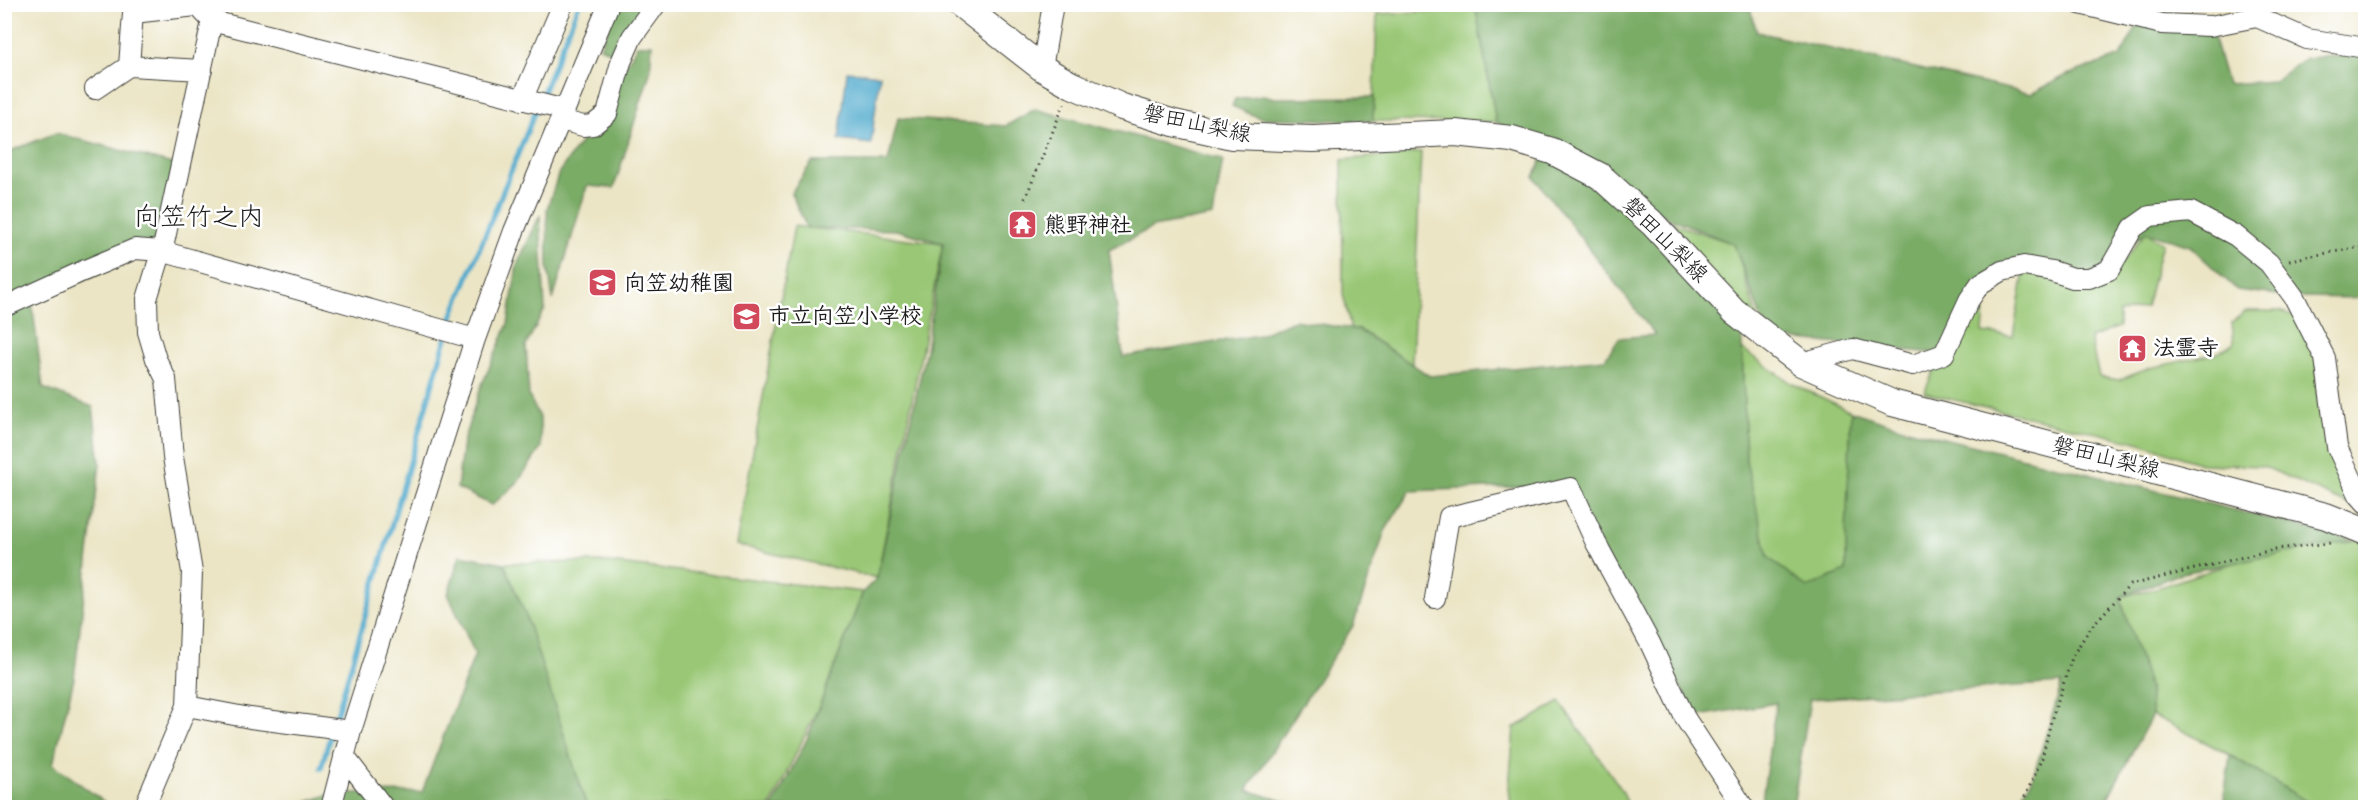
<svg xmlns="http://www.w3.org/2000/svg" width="2370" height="812" viewBox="0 0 2370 812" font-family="'Architects Daughter','Klee One',sans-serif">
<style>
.green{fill:#99c775;stroke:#5a7248;stroke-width:1.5}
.forest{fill:#7aac66;stroke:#4b6441;stroke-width:1.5}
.water{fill:#4ea9cc;stroke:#356274;stroke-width:1.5}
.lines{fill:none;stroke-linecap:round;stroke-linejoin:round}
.stream{stroke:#4ea9cc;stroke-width:5}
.minor-casing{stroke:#3b3a35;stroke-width:22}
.major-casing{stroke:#3b3a35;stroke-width:28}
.path{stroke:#3b3a35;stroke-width:3;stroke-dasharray:1.5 4.5;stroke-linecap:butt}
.minor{stroke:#fff;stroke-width:20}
.major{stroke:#fff;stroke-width:26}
.labels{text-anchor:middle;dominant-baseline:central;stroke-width:5;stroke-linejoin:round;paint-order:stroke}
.street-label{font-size:22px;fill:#1c1c1c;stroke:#fff}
.poi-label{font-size:22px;font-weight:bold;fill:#1c1c1c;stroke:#fff;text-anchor:start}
.quarter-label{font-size:26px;fill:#1c1c1c;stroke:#fff}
</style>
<rect width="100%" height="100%" fill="#fff"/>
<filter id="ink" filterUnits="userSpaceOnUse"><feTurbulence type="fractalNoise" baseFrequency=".0167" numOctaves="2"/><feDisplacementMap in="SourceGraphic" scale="12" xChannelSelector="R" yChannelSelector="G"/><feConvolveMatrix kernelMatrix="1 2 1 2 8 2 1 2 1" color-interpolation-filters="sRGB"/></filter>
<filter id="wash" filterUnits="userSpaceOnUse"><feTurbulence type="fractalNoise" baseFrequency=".008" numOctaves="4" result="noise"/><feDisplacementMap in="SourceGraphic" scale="24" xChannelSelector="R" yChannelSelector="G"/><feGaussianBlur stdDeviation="1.35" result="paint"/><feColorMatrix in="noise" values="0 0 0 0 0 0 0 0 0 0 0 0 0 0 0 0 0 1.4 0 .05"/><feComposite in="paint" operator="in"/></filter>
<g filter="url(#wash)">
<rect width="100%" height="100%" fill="#ebe5c5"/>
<path class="green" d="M 1476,9 L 1496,122 L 1373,121 L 1377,14 Z
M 1421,152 L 1412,365 L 1360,330 L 1351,329 L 1343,294 L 1342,160 Z
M 1641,213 L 1735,244 L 1761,332 Z
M 794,226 L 943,243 L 877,578 L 736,545 Z
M 2146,232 L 2162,243 L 2146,307 L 2119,313 L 2119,327 L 2090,338 L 2099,377 L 2119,380 L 2150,368 L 2218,353 L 2234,343 L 2232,322 L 2246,311 L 2280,311 L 2305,319 L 2317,357 L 2317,394 L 2327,447 L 2354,507 L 2263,466 L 2201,464 L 2141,443 L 1924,393 L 1941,355 L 1986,294 L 1983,333 L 2013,336 L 2024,272 L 2117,270 Z
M 1742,349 L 1793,384 L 1851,411 L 1846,571 L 1807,588 L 1762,555 L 1746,461 Z
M 2365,539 L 2365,799 L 2344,807 L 2316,807 L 2230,755 L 2152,715 L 2120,597 L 2156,588 L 2276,549 Z
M 601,562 L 863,592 L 821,702 L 770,807 L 585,807 L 504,563 Z
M 1560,702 L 1622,790 L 1629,807 L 1511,807 L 1509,788 L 1514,728 Z"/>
<path class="forest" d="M 1624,4 L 1749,5 L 1757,32 L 2031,94 L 2067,75 L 2121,56 L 2138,24 L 2210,26 L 2227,84 L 2274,81 L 2306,58 L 2365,54 L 2365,298 L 2294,297 L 2237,290 L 2190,246 L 2146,232 L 2089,278 L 2002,271 L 1944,354 L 1768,337 L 1734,244 L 1628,201 L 1741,316 L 1746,461 L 1768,557 L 1807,588 L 1846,571 L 1846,536 L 1851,411 L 1903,428 L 2355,540 L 2182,573 L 2120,597 L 2149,688 L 2152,715 L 2103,807 L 2015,807 L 2032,780 L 2062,683 L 1810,699 L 1793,807 L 1761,807 L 1776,703 L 1699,716 L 1642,628 L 1571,489 L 1546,486 L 1410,491 L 1385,531 L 1353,626 L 1247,790 L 1304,807 L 772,808 L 807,739 L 863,592 L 877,578 L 926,350 L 943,243 L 896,230 L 807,228 L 791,193 L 812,162 L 888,162 L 898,118 L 1006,126 L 1035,109 L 1223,160 L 1213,216 L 1153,227 L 1109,250 L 1123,357 L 1259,335 L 1294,320 L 1359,330 L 1430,376 L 1605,359 L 1619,338 L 1655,335 L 1534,177 L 1545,151 L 1496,122 L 1475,5 L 1612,7 Z
M 618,5 L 647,5 L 613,53 L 600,47 Z
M 652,44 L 650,72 L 614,188 L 587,186 L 553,300 L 548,268 L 547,209 L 559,172 L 593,125 L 637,45 Z
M 1263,95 L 1275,98 L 1374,97 L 1373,121 L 1260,118 L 1232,106 L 1235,99 Z
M 56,133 L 180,166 L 153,250 L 32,302 L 43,388 L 93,407 L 100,463 L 74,678 L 53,764 L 111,807 L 5,808 L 5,153 Z
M 540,215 L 545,309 L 526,345 L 529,396 L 540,418 L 541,448 L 517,483 L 492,505 L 457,488 L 463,442 L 480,389 L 508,324 L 517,265 Z
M 460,555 L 504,563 L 526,616 L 587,807 L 288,808 L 334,793 L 422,792 L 475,654 L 448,594 Z
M 2230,755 L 2316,807 L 2223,807 Z"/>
<path class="water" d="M 847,71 L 880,75 L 871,144 L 839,140 Z"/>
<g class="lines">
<path class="stream" d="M 334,724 L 453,314 L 579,4
M 321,768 L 331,733"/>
</g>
</g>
<g filter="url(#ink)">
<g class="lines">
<defs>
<path id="minor" d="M 196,4 L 212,21 L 565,110
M 2080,4 L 2162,24 L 2210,26 L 2257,17 L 2307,39 L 2366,48
M 129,66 L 133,13 L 196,6
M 1042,68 L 1053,4
M 95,89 L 129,66 L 202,70
M 522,100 L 563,4
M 561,120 L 583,126 L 593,125 L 607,114 L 621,62 L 632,37 L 656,4
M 4,307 L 83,271 L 135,249 L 161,251 L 475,339
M 1801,363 L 1853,349 L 1913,365 L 1944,354 L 1969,300 L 1980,284 L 2002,271 L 2024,266 L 2052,271 L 2073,278 L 2089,278 L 2109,270 L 2133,228 L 2150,216 L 2191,212 L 2236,236 L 2269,263 L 2294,297 L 2325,358 L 2337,447 L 2359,495 L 2366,503
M 1435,598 L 1449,517 L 1571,488 L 1596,543 L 1650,643 L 1685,718 L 1744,808
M 187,706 L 250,718 L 351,731
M 344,756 L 384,808
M 144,808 L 187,706 L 192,572 L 173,457 L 166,379 L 156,359 L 148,332 L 147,299 L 164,243 L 212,21
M 331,808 L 351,731 L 475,339 L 514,231 L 609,4"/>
<path id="major" d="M 960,4 L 1042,68 L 1072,85 L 1122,107 L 1174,123 L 1232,136 L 1313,139 L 1455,133 L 1512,139 L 1552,151 L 1600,176 L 1652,223 L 1734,311 L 1801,363 L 1892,403 L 2326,516 L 2366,532"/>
</defs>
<use href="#minor" class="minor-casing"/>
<use href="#major" class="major-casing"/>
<path class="path" d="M 1025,199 L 1064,104
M 2289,260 L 2366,246
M 2020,808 L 2042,758 L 2051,721 L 2073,655 L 2091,627 L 2130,585 L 2276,549 L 2331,543"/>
<use href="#minor" class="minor"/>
<use href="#major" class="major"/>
</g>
</g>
<defs>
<symbol id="temple-square" viewBox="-11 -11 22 22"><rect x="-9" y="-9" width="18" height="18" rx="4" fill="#d1495b" stroke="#fff"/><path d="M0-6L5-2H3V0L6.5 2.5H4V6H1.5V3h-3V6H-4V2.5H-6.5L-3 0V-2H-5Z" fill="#fff"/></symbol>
<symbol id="school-square" viewBox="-11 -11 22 22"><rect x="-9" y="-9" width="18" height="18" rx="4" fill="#d1495b" stroke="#fff"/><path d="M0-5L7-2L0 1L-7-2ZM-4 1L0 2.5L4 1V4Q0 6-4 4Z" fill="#fff"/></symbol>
</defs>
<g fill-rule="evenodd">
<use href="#temple-square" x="1006" y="208" width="33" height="33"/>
<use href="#school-square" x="586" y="266" width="33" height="33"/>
<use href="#school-square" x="730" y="300" width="33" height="33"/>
<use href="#temple-square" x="2116" y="332" width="33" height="33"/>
</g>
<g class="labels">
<g class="street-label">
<text transform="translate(1197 124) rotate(12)">磐田山梨線</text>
<text transform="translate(1665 240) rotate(45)">磐田山梨線</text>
<text transform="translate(2106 458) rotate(14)">磐田山梨線</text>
</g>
<g class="poi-label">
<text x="1044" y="225">熊野神社</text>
<text x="624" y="283">向笠幼稚園</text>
<text x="768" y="316">市立向笠小学校</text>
<text x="2153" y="348">法霊寺</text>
</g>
<g class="quarter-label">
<text x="199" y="217">向笠竹之内</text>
</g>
</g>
<rect width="2370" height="812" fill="none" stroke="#fff" stroke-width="24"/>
</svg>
